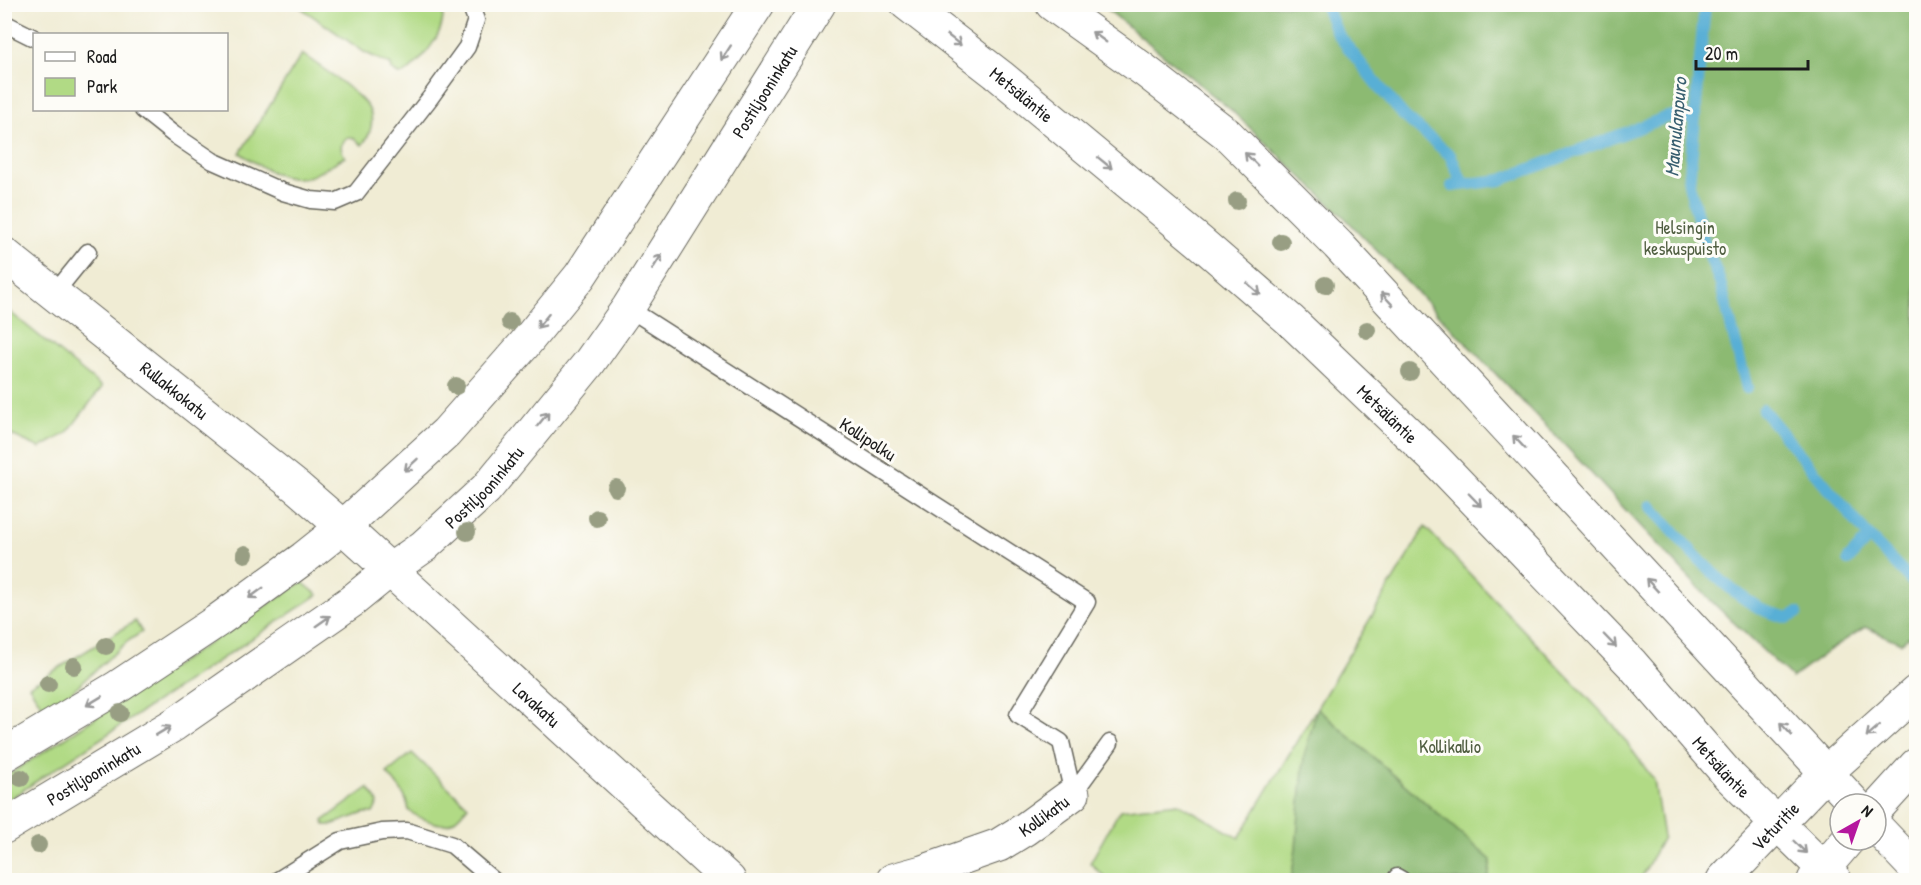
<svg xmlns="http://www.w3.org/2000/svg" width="1921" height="885" viewBox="0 0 1921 885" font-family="'Patrick Hand',sans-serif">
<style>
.green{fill:#b1da85;stroke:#667b50;stroke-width:1.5}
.forest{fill:#8cba72;stroke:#546b47;stroke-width:1.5}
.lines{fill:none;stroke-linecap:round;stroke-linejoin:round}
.stream{stroke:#58afd5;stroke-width:12}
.service-casing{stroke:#66655c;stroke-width:19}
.minor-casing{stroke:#66655c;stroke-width:35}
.tertiary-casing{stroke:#66655c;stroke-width:35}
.secondary-casing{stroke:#66655c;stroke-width:35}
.service{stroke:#fff;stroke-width:16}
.minor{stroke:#fff;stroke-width:33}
.tertiary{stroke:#fff;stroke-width:33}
.secondary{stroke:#fff;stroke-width:33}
.tree{fill:#989e83}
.oneway{stroke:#999}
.labels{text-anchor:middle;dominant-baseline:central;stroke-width:6;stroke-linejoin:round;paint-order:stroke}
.street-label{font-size:18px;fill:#1c1c1c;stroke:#fdfcf7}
.park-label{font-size:18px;fill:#505e41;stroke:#fdfcf7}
.water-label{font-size:20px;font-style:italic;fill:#375e6f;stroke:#fdfcf7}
</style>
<rect width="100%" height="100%" fill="#fdfcf7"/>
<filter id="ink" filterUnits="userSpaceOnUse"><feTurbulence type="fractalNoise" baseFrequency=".0167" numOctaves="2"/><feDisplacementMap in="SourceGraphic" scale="12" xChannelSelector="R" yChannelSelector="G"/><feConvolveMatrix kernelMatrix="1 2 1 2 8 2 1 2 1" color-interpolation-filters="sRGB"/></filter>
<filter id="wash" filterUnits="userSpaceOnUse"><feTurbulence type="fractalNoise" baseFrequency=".008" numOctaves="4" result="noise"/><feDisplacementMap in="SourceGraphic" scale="24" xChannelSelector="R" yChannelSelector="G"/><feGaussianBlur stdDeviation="1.35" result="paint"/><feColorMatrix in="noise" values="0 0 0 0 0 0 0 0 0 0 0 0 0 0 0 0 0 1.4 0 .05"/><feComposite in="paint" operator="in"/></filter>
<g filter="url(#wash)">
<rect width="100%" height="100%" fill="#f0ecd4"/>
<path class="green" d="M 297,5 L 442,5 C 447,27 433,45 419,61 C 412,67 409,73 400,75 L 392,70 L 391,65 L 364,52 Z
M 302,54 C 317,64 362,95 369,109 C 375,121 370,136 362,145 L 354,138 L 349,137 C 340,143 339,148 345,157 C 332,163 316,177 302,178 C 280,181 257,164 240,153 Z
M 5,308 L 102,387 L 67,433 L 40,448 L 5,432 Z
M 1425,527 L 1613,724 L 1654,780 L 1663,837 L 1640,880 L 1108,880 L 1090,863 L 1120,810 L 1178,803 L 1239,838 Z
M 302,582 L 318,595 L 5,802 L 5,777 Z
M 135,621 L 142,632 L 128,641 L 70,693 L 44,709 L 29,686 Z
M 412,753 L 468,806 C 463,812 457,820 450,823 C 441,828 417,817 409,811 C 407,795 397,785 387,773 Z
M 368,788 L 376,798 L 378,803 L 373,813 L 364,813 L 331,825 L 325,825 L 323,821 Z"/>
<path class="forest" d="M 1102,5 L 1916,5 L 1916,630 L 1901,643 L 1865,627 L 1831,649 L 1792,678 L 1708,598 L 1576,457 L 1346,219 L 1231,110 Z
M 1317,708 L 1491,860 L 1488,880 L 1291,880 L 1296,848 L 1304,757 Z"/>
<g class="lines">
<path class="stream" d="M 1325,4 L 1337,33 L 1375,82 L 1404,116 L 1450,155 L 1463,184
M 1705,4 L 1689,184 L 1704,242 L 1720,282 L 1747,388
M 1452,186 L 1501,180 L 1667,117 L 1695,117
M 1763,410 L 1869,537 L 1916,585
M 1651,506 C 1684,543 1717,585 1761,609 C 1769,613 1779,615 1787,618 L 1797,613
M 1848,560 L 1869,537"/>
</g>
</g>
<g filter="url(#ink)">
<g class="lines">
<defs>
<path id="service" d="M 4,23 L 34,38
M 143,110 L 173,134 L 213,161 L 283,192 L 311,200 L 335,202 L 356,193 L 430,98 L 467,47 L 476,20 L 470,4
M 54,294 L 88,252
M 628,308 L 1087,602 L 1018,715 L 1061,742 L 1073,794
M 1073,794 L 1110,743
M 1397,877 L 1402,880
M 278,880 L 340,841 L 382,832 L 407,831 L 452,845 L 493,880"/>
<g id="minor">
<path id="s1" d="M 4,254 L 298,488 L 343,527 L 729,880"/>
<path id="s2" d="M 893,880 L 922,872 L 999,845 L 1025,829 L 1073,794"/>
</g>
<g id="tertiary">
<path d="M 4,755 L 116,688 L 217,621 L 304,558 L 343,527 L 446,433 L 523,346 L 580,276 L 758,4"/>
<path d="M 1827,772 L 1916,692"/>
<path d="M 1876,809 L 1916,765"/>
<path id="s3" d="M 4,827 L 175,724 L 352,601 L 390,570 L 424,546 L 486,489 L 589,363 L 628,308 L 819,4"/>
</g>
<g id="secondary">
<path id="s4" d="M 907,4 L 1000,76 L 1200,242 L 1290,320 L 1434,458 L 1632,664 L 1729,776 L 1835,880"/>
<path d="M 1052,4 L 1144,70 L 1227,134 L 1338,245 L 1855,804"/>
<path d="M 1876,827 L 1916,869"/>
<path id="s5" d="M 1723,880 L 1827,772"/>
<path d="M 1814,880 L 1848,840"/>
</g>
</defs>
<use href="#service" class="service-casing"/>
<use href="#minor" class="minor-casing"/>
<use href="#tertiary" class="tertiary-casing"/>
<use href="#secondary" class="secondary-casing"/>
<use href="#service" class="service"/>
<use href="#minor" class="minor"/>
<use href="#tertiary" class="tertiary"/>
<use href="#secondary" class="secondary"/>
</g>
<g class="tree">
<circle cx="1237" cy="201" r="9"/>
<circle cx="1281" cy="242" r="9"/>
<circle cx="1325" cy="285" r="9"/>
<circle cx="510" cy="322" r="9"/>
<circle cx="1367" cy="330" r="9"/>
<circle cx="1410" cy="372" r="9"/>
<circle cx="456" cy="386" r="9"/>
<circle cx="616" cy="488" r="9"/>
<circle cx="597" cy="518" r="9"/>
<circle cx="467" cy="532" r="9"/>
<circle cx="245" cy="554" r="9"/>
<circle cx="106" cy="646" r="9"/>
<circle cx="74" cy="666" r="9"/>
<circle cx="48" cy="684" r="9"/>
<circle cx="120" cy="713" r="9"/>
<circle cx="21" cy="778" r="9"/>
<circle cx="38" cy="845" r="9"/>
</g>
<defs><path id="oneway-shaft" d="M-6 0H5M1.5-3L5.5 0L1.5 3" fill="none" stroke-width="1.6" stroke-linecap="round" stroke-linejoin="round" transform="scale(1.5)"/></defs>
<g class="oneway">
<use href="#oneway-shaft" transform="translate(1099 37) rotate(-144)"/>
<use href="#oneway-shaft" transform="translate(954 40) rotate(38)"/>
<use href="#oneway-shaft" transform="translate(726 53) rotate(123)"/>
<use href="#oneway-shaft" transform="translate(1251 159) rotate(-135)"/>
<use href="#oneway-shaft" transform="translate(1105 163) rotate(39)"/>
<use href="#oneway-shaft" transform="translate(657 262) rotate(-58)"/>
<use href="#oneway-shaft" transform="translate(1254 289) rotate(41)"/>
<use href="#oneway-shaft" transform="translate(1387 299) rotate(-133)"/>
<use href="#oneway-shaft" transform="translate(543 321) rotate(129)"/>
<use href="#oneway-shaft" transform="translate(543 419) rotate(-51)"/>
<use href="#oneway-shaft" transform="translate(1519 442) rotate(-133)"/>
<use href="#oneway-shaft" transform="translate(411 465) rotate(137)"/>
<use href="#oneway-shaft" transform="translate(1475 500) rotate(46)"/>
<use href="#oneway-shaft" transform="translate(1652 585) rotate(-133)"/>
<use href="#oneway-shaft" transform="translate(256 593) rotate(144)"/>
<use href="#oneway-shaft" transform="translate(323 621) rotate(-35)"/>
<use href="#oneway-shaft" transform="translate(1610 641) rotate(46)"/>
<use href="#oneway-shaft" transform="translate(94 701) rotate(149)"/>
<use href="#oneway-shaft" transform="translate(1786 729) rotate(-133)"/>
<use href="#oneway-shaft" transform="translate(163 731) rotate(-31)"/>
<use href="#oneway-shaft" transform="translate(1873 731) rotate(139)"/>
<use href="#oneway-shaft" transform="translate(1800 847) rotate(44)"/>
</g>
</g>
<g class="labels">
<g class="street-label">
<text stroke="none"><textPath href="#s3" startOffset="1076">Postiljooninkatu</textPath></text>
<text stroke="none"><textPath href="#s4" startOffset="146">Metsäläntie</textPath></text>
<text stroke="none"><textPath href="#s1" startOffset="218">Rullakkokatu</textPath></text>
<text stroke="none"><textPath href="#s4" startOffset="632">Metsäläntie</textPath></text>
<text transform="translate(868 439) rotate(33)">Kollipolku</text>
<text stroke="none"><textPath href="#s3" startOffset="590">Postiljooninkatu</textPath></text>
<text stroke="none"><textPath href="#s1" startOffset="698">Lavakatu</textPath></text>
<text stroke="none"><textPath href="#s4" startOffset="1118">Metsäläntie</textPath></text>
<text stroke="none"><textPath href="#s3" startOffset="104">Postiljooninkatu</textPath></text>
<text stroke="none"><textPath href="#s2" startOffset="165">Kollikatu</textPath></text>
<text stroke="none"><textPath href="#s5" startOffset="75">Veturitie</textPath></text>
</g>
<g class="park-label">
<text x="1685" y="227">Helsingin<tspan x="1685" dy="21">keskuspuisto</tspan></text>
<text x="1450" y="746">Kollikallio</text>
</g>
<g class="water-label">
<text transform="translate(1675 127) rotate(-85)">Maunulanpuro</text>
</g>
</g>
<rect width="1921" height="885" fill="none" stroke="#fdfcf7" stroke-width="24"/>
<rect x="33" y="33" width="195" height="78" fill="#fdfcf7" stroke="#a3a29f" stroke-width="1.5"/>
<rect x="45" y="52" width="30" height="9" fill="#ffffff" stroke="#a3a29f" stroke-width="1.5"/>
<text x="87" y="63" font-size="18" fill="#1c1c1c">Road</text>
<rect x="45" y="78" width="30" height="18" fill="#b1da85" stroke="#a3a29f" stroke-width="1.5"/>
<text x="87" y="93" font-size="18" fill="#1c1c1c">Park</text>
<g transform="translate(1858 822) rotate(40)"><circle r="28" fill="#fdfcf7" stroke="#a3a29f" stroke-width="1.5"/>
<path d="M0-4.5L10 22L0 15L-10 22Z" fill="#b5179e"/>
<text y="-9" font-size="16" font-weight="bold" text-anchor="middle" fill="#1c1c1c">N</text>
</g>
<path d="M1696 60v9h112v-9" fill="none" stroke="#1c1c1c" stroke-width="3"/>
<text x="1705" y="60" font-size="18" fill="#1c1c1c" stroke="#fdfcf7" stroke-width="4.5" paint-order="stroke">20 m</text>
</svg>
